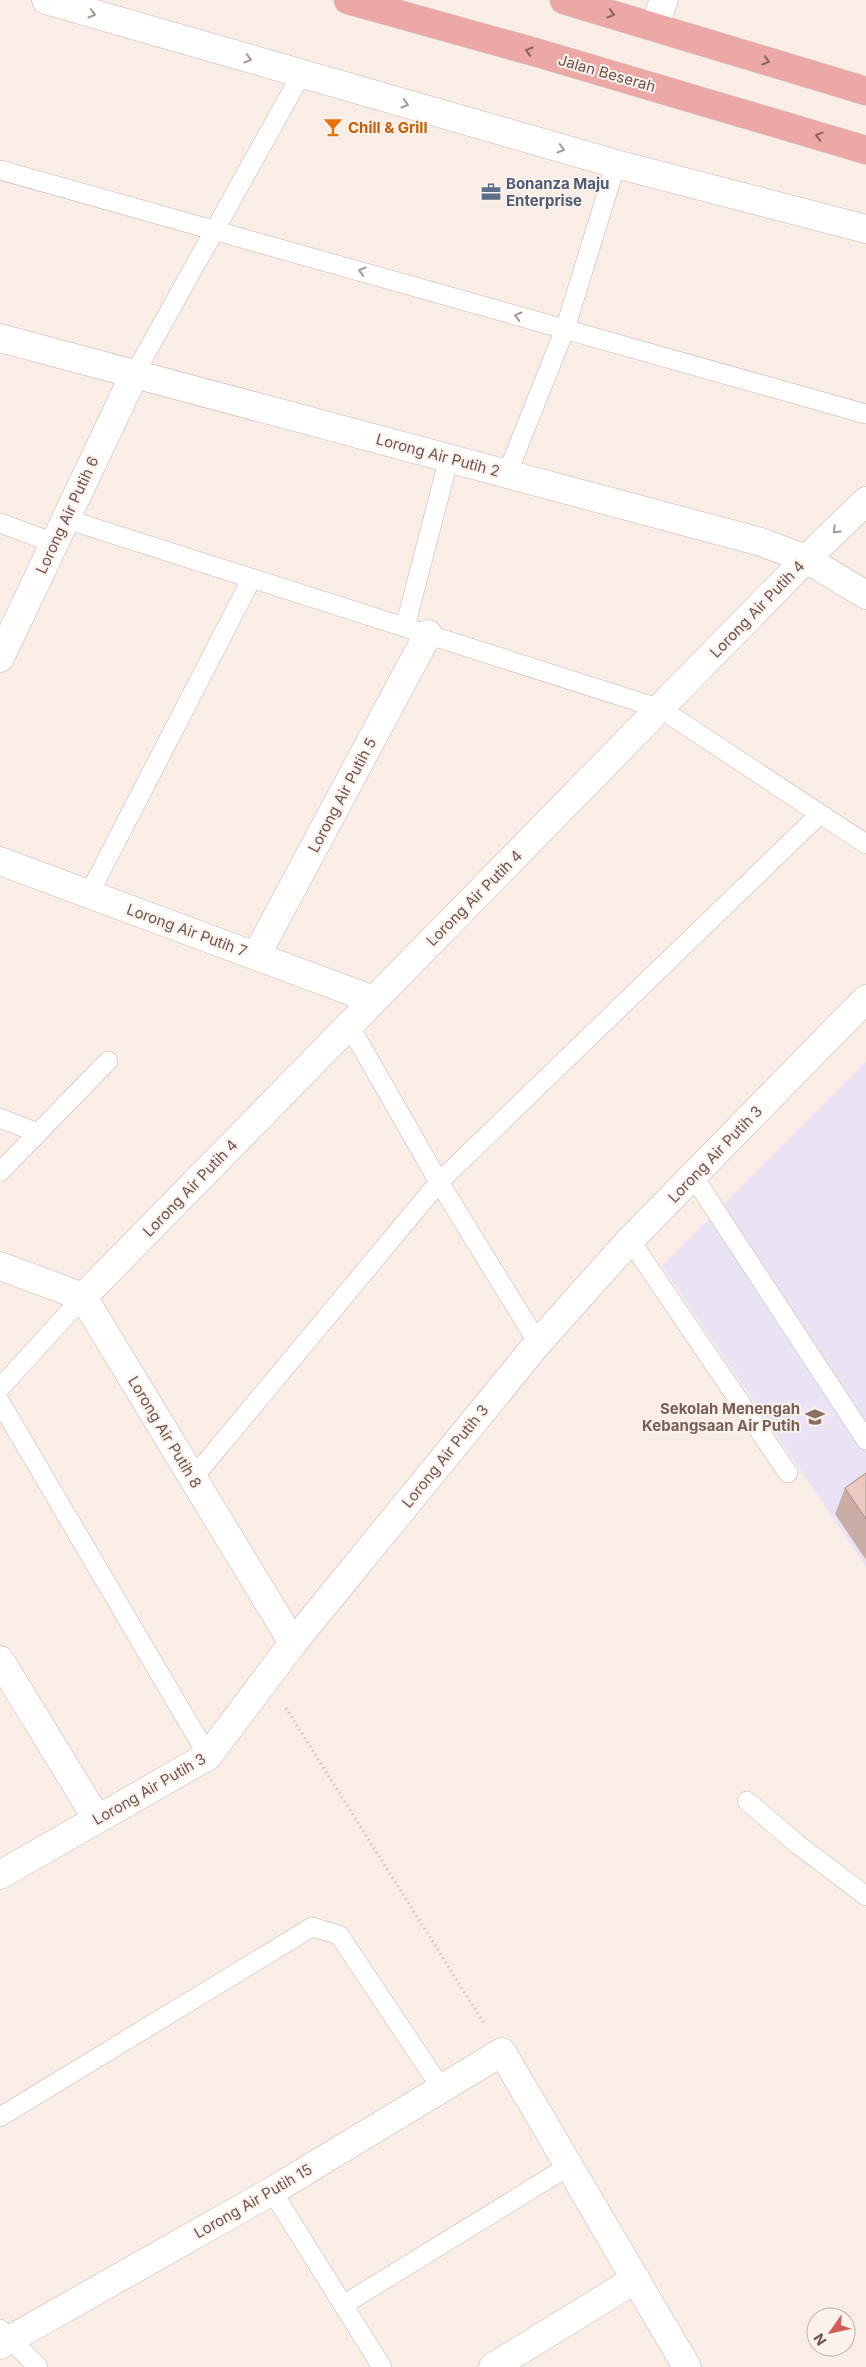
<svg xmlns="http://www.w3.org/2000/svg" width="866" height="2367" viewBox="0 0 866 2367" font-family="Inter,sans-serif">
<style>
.education{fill:#eae3f5}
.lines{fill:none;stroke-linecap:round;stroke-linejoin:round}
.lane-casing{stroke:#c9b4ae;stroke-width:20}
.street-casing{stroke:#c9b4ae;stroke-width:29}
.highway-casing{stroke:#d4cbca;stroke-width:29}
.path{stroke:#cfaca5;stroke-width:3;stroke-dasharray:1 4;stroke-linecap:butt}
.lane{stroke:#fff;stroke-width:19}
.street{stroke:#fff;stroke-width:28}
.highway{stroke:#eba8a5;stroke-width:28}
.wall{fill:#caada6}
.building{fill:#ebc9c1;stroke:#a48d87}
.oneway{stroke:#a99895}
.oneway2{stroke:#88645f}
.labels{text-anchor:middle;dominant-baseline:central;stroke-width:4;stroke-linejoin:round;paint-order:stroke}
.street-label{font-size:15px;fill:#6f534e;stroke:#fcf2ec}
.food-label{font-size:15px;font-weight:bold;fill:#c56008;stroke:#fcf2ec;text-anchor:start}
.service-label{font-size:15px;font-weight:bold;fill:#4e5e75;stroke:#fcf2ec;text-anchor:start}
.education-label{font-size:15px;font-weight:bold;fill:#785e54;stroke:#fcf2ec;text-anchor:end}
</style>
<rect width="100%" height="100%" fill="#f9ede6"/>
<path class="education" d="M 866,1062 L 866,1567 L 662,1266 Z"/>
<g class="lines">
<defs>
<path id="lane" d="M 0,170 L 866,414
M 135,373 L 301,75
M 507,474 L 565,329 L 616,164
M 66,519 L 661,709 L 866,844
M 0,523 L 54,543
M 405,627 L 449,458
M 89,894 L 252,578
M 349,1025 L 439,1182 L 538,1343
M 0,1118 L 38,1133
M 0,1172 L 108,1061
M 693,1176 L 866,1440
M 630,1240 L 788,1473
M 0,1388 L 83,1297
M 0,1402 L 208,1756
M 193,1478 L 439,1182 L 820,814
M 747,1801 L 797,1844 L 866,1896
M 0,2117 L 312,1927 L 339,1935 L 441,2088
M 272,2191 L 382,2367
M 343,2305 L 569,2166
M 0,2329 L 38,2367"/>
<path id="street" d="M 46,0 L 616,164 L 866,229
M 654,27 L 664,0
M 0,338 L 761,542 L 806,559 L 866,595
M 0,658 L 135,373
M 0,861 L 374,1000
M 256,956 L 428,634
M 0,1266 L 83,1297 L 293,1643
M 83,1297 L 806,559 L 866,501
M 0,1660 L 97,1819
M 0,1875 L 208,1756 L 293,1643 L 538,1343 L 630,1240 L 866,999
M 0,2345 L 272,2191 L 502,2052 L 687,2367
M 493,2367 L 636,2279"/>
<path id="highway" d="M 348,0 L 538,53 L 866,150
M 564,0 L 866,91"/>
</defs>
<use href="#lane" class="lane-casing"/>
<use href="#street" class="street-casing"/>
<use href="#highway" class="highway-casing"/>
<path class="path" d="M 286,1708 L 485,2025"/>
<use href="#lane" class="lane"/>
<use href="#street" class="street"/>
<use href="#highway" class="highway"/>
</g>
<path class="wall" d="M 866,1473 L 866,1560 L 835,1514 L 845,1488 Z"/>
<path class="building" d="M 866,1473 L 866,1519 L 845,1488 Z"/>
<defs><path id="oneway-chevron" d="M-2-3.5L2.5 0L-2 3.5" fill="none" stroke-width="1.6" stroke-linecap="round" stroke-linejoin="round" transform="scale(1.25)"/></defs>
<g class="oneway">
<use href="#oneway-chevron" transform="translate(92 14) rotate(16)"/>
<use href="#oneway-chevron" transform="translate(248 59) rotate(16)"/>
<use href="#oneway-chevron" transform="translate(405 104) rotate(16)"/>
<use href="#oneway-chevron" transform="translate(561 149) rotate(16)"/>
<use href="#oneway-chevron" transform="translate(362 271) rotate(-164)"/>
<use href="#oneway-chevron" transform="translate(518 316) rotate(-164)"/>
<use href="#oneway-chevron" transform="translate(836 530) rotate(136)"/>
</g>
<g class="oneway2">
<use href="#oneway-chevron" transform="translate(611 14) rotate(17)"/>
<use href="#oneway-chevron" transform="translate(529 51) rotate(-164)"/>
<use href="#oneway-chevron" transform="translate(766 61) rotate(17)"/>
<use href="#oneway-chevron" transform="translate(819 136) rotate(-164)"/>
</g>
<defs>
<symbol id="bar-bare" viewBox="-9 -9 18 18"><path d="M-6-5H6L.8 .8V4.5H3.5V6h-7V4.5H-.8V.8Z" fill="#e8710a" stroke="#fcf2ec" stroke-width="2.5" paint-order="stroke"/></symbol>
<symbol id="office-bare" viewBox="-9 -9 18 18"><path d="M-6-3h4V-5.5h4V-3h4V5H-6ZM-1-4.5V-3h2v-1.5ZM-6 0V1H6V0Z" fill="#5c6f8a" stroke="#fcf2ec" stroke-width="2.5" paint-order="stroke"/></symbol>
<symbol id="school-bare" viewBox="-9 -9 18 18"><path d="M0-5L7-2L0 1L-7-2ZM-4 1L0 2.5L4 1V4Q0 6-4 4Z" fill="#8d6e63" stroke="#fcf2ec" stroke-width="2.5" paint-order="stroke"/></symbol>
</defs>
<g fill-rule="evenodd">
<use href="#bar-bare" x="319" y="113" width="28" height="28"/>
<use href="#office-bare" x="477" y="178" width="28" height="28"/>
<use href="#school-bare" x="801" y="1403" width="28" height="28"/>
</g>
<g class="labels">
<g class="street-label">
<text transform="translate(607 73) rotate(16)">Jalan Beserah</text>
<text transform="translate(438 455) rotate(15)">Lorong Air Putih 2</text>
<text transform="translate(67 515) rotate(-65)">Lorong Air Putih 6</text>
<text transform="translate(757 609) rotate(-46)">Lorong Air Putih 4</text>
<text transform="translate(342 795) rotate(-62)">Lorong Air Putih 5</text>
<text transform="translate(474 898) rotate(-45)">Lorong Air Putih 4</text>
<text transform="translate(187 930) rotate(20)">Lorong Air Putih 7</text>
<text transform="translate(715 1154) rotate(-46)">Lorong Air Putih 3</text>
<text transform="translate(190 1188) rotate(-46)">Lorong Air Putih 4</text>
<text transform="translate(165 1432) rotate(59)">Lorong Air Putih 8</text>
<text transform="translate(445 1456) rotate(-51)">Lorong Air Putih 3</text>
<text transform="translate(149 1789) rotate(-30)">Lorong Air Putih 3</text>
<text transform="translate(253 2201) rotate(-30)">Lorong Air Putih 15</text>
</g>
<g class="food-label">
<text x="348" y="127">Chill &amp; Grill</text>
</g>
<g class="service-label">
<text x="506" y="183">Bonanza Maju<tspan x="506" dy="17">Enterprise</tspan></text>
</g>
<g class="education-label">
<text x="800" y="1408">Sekolah Menengah<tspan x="800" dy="17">Kebangsaan Air Putih</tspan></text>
</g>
</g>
<g transform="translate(831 2332) rotate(236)"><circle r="24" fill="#fcf2ec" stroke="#c4b2ad"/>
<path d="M0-4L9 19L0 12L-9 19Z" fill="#d35c5b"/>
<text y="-8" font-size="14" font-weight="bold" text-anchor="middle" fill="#6f534e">N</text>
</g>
</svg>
